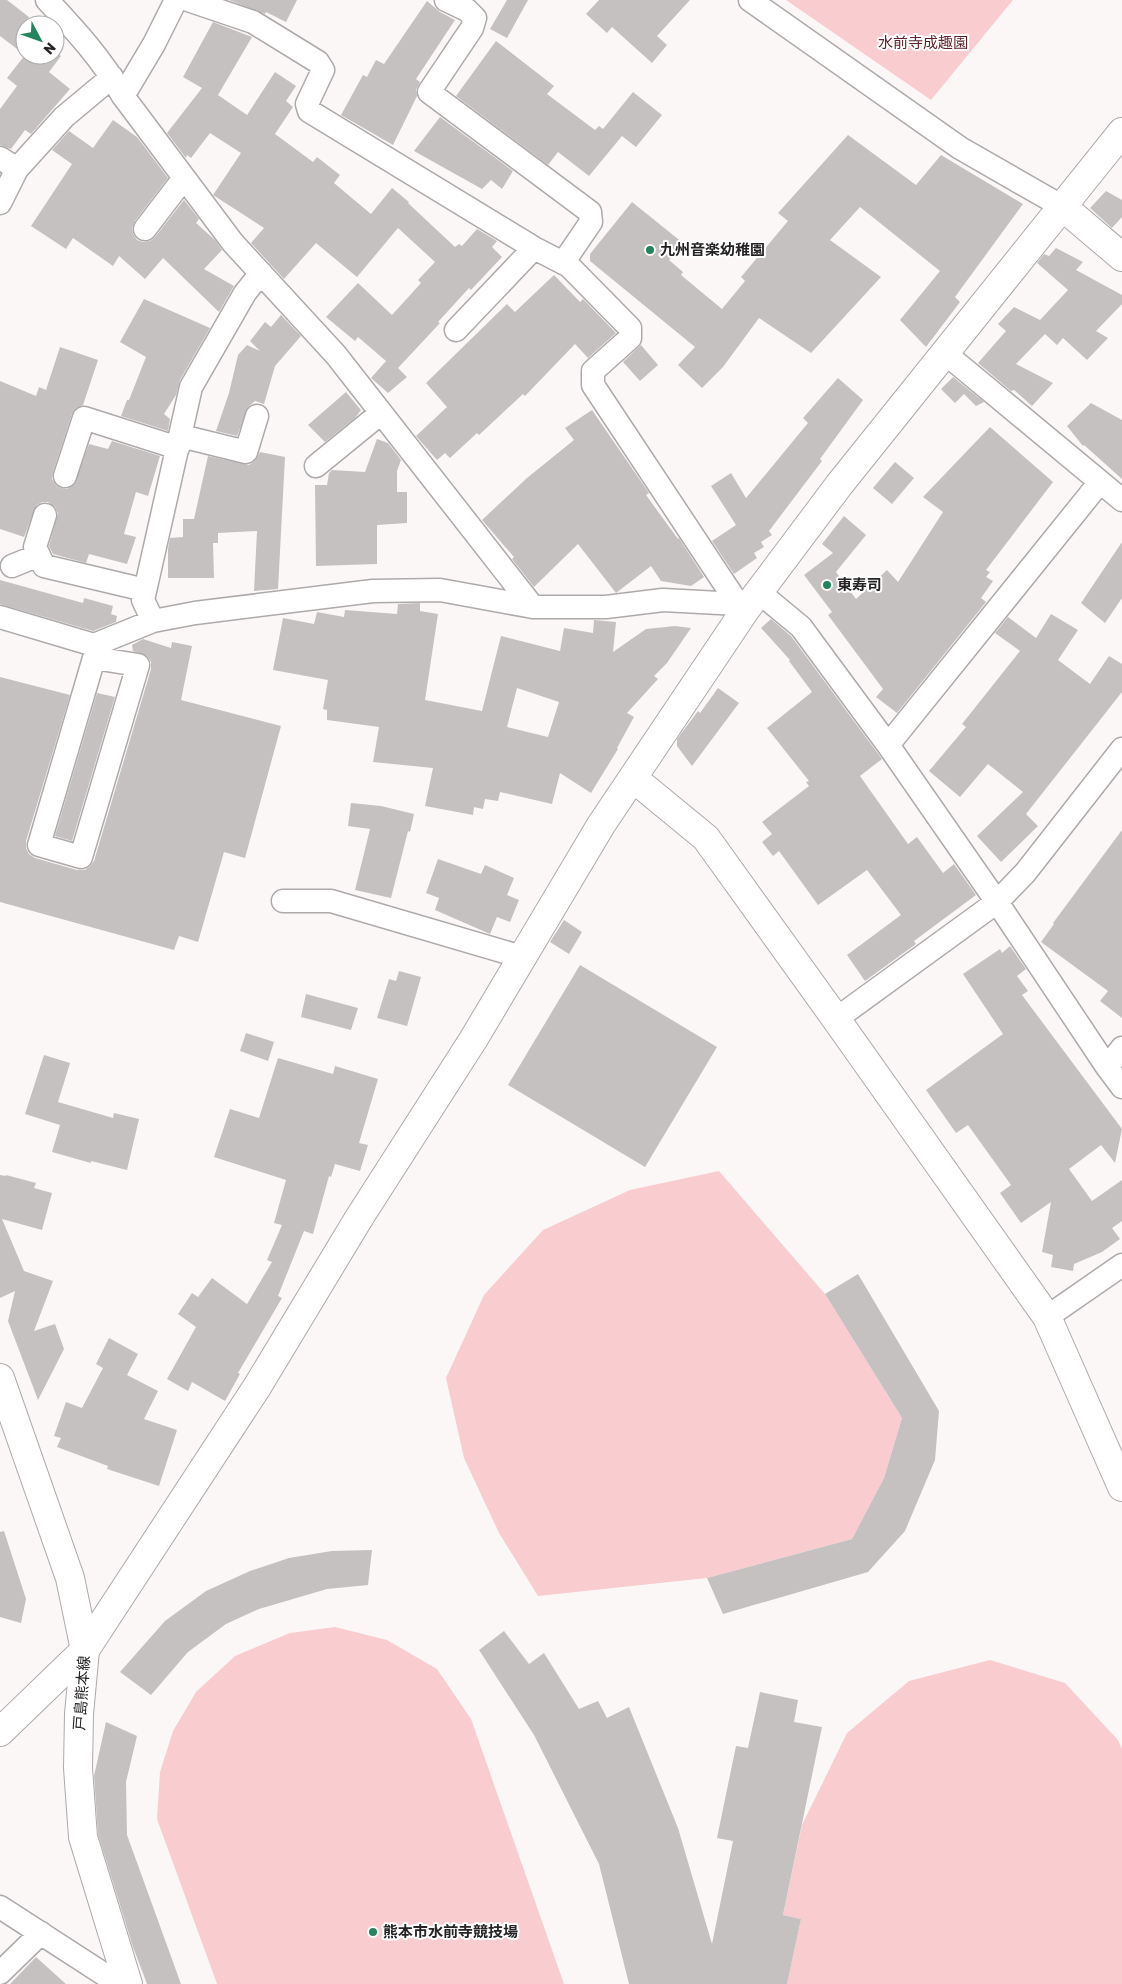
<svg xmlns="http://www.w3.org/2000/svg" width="1122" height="1984" viewBox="0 0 1122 1984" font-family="Rubik,'Noto Sans JP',sans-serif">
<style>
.green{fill:#f9ccd0}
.building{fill:#c5c1c1;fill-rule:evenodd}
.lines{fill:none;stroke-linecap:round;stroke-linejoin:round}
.minor-casing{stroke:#aea9aa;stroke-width:25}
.tertiary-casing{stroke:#aea9aa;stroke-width:30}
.secondary-casing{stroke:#aea9aa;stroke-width:30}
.minor{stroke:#fff;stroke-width:22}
.tertiary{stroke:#fff;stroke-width:28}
.secondary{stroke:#fff;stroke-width:28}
.poi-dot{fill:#23855e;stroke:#fff;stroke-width:2}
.labels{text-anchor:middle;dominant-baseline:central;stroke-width:4;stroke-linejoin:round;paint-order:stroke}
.park-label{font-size:15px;fill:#5f212c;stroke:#fff}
.poi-label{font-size:15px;font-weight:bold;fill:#252323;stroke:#fff;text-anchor:start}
.street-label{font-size:15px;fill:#252323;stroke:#fff}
</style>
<rect width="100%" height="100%" fill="#fbf7f7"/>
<path class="green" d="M 786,0 L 1013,0 L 931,100 Z
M 719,1171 L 825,1294 L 902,1418 L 884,1478 L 852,1539 L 707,1578 L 538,1596 L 499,1533 L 464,1458 L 446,1378 L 484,1295 L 543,1230 L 630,1190 Z
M 335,1627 L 387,1640 L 437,1669 L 471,1719 L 564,1984 L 217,1984 L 157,1819 L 160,1772 L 173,1731 L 196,1692 L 235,1656 L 290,1633 Z
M 990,1660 L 1065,1683 L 1118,1740 L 1122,1749 L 1122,1984 L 787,1984 L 801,1919 L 783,1915 L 802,1825 L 847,1733 L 909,1681 Z"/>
<path class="building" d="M 0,0 L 7,0 L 29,17 L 24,25 L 25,55 L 55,55 L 55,51 L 61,56 L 49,72 L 70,89 L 31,134 L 25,130 L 11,149 L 0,145 L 0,109 L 17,86 L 7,78 L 25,55 L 0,36 Z
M 229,0 L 297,0 L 286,22 L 266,12 L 265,14 Z
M 507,0 L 528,0 L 507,38 L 490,29 Z
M 599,0 L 690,0 L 657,36 L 667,45 L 652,63 L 612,27 L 607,33 L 586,14 Z
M 427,1 L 440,12 L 455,20 L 416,79 L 420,82 L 416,90 L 417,96 L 393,145 L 341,115 L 363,75 L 367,77 L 376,60 L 384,64 Z
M 213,22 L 252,37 L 218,95 L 247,115 L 275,72 L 296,86 L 286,101 L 293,107 L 275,134 L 313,162 L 317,157 L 340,175 L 334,183 L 371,214 L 392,188 L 409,202 L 408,203 L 455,247 L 459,244 L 462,246 L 477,229 L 497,241 L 492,247 L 502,257 L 471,290 L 469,288 L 438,322 L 440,323 L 398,368 L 407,377 L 388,393 L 371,378 L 386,361 L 358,337 L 355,341 L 326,317 L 358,283 L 392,315 L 421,283 L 418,280 L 435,262 L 398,228 L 357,277 L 316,243 L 284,279 L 251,243 L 264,228 L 213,195 L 241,153 L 210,133 L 191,158 L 187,155 L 186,158 L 167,133 L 202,88 L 183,77 Z
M 496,41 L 554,86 L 547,94 L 595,130 L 599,126 L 603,129 L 633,92 L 662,115 L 636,147 L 622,136 L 589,176 L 558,152 L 548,165 L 456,96 Z
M 440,117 L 513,171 L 502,189 L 491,180 L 482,189 L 414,151 Z
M 113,120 L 137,137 L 168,178 L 135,221 L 132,228 L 133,234 L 137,240 L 143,242 L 150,241 L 155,237 L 184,200 L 199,219 L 196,223 L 215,240 L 222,250 L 204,269 L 234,286 L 219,312 L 163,258 L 145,279 L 119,256 L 113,266 L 73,238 L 66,249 L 31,226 L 72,164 L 52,150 L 69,131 L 93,148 Z
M 848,135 L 916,185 L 941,155 L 1023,204 L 955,297 L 960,302 L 926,347 L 900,320 L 940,271 L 860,207 L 830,240 L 881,277 L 811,353 L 759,318 L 723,367 L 702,388 L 678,365 L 695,347 L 590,261 L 590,254 L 632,202 L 683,243 L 669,260 L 683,272 L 681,275 L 722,309 L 745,281 L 741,277 L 788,221 L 778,213 Z
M 1106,191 L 1122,200 L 1122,217 L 1112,228 L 1090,208 Z
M 1056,248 L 1083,262 L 1076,270 L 1122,295 L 1122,304 L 1096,331 L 1108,338 L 1087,360 L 1063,338 L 1057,345 L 1045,334 L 1016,364 L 1053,383 L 1032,406 L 1014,390 L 1011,391 L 978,363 L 1006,331 L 998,324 L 1014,307 L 1040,320 L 1068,290 L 1037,263 L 1044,254 L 1049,256 Z
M 554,275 L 580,302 L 583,299 L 616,333 L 588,358 L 575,344 L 525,396 L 523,394 L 479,435 L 477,433 L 450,458 L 445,453 L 437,460 L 416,436 L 447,407 L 426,383 L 507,304 L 515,312 Z
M 144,299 L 210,328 L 180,380 L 176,395 L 164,414 L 170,419 L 168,431 L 121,416 L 127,400 L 129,400 L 146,357 L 120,342 Z
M 281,315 L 301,336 L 275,366 L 264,404 L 255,401 L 248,407 L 237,436 L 216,431 L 229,393 L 238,355 L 247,345 L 260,351 L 250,341 L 265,322 L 271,327 Z
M 641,345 L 658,365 L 640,381 L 623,362 Z
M 60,347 L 98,360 L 83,405 L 76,408 L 72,414 L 53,472 L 52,479 L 56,485 L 60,488 L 67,489 L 74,485 L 89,444 L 108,449 L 112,441 L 160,456 L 148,496 L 136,492 L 124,534 L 136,537 L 127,564 L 89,554 L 86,563 L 53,554 L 49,546 L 58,513 L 55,507 L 48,502 L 42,502 L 36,506 L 24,537 L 0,529 L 0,381 L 36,396 L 39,387 L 46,390 Z
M 953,377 L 984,402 L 976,406 L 964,394 L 955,403 L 941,389 Z
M 838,378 L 863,400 L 820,459 L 822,461 L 769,531 L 772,535 L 761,542 L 764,547 L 754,553 L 757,558 L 734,574 L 712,541 L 736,525 L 711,486 L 731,473 L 746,498 L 808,423 L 803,418 Z
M 346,392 L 361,410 L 355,418 L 325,442 L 308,425 Z
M 1091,403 L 1122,420 L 1122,479 L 1084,445 L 1083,446 L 1067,426 Z
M 592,410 L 649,493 L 646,495 L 678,539 L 679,538 L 704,577 L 691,586 L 661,581 L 651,566 L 616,593 L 578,544 L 534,587 L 512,559 L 514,557 L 482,520 L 527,478 L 574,440 L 565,428 Z
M 990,427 L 1053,482 L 986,570 L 990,572 L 986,577 L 993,581 L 981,598 L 986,602 L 897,713 L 876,697 L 883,689 L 828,615 L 832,612 L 804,575 L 833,553 L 822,544 L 844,516 L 866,535 L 836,572 L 856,599 L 887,570 L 898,582 L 943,512 L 923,497 Z
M 377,439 L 388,443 L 401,460 L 397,471 L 397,492 L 407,492 L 407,523 L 377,525 L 377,564 L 316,566 L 315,485 L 327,485 L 329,473 L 332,470 L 365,472 Z
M 260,452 L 285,457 L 278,589 L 254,591 L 257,531 L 218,533 L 218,543 L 213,543 L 214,578 L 168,578 L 168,549 L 170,538 L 183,537 L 183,519 L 194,519 L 208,456 L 249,465 L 255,461 Z
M 895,462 L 914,478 L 892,504 L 873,488 Z
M 1122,542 L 1122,598 L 1105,623 L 1081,603 Z
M 0,580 L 83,603 L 84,598 L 113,606 L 111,614 L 117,616 L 116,622 L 93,631 L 0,604 Z
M 420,603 L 420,611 L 438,614 L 425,700 L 482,711 L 501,636 L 560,651 L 564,628 L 593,633 L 594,620 L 616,622 L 613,652 L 646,629 L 675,626 L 691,628 L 667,663 L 654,676 L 658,679 L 627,713 L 634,717 L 617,748 L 618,749 L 591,793 L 560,773 L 552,804 L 500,792 L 498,801 L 485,799 L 483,809 L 474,807 L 473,815 L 425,806 L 433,768 L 373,762 L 379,727 L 327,720 L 327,710 L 323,709 L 328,680 L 273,670 L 283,618 L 314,624 L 317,612 L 344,617 L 345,610 L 397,614 L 398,604 ZM 517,688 L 559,702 L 548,737 L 507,727 Z
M 1051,614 L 1078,630 L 1058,660 L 1090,684 L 1109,656 L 1122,664 L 1122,692 L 1026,814 L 1038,826 L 1001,862 L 977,836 L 1023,792 L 988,764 L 960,797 L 929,771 L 966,727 L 962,724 L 1020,651 L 995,633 L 1008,617 L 1036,638 Z
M 771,619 L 791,636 L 882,759 L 860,776 L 908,844 L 917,837 L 943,873 L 954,864 L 976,895 L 914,941 L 916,944 L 865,981 L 847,955 L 901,915 L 867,870 L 818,905 L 779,851 L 773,856 L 762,842 L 772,834 L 762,822 L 809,786 L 806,782 L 809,781 L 767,728 L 812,692 L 789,661 L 790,660 L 761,628 Z
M 143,639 L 171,648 L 172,642 L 192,646 L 181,700 L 281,726 L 245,858 L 224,852 L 198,942 L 179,936 L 174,950 L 0,902 L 0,677 L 70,695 L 26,841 L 26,848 L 29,854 L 35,858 L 77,870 L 85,870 L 90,866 L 94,861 L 151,669 L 151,662 L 147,656 L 133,651 L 132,645 Z
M 718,688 L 739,703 L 692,766 L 677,746 L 677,739 L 698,711 L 700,713 Z
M 97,693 L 115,697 L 72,841 L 55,836 Z
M 351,803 L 381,806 L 414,814 L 410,832 L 408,831 L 391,898 L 355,890 L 370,829 L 348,826 Z
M 1122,830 L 1122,1018 L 1100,1001 L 1108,991 L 1041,942 L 1054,924 L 1053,923 Z
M 438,859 L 481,874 L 485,865 L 514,878 L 507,895 L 519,900 L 510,922 L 497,917 L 490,934 L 435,910 L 439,898 L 426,893 Z
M 564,920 L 582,932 L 569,954 L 550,942 Z
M 1010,946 L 1026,969 L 1017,976 L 1028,991 L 1022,995 L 1122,1129 L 1115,1163 L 1101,1145 L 1069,1169 L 1092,1201 L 1122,1180 L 1122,1221 L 1112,1228 L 1120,1239 L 1102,1252 L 1074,1264 L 1073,1271 L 1051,1267 L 1053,1255 L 1042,1252 L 1051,1202 L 1021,1223 L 1000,1193 L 1011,1185 L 968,1125 L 956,1133 L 926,1090 L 1003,1034 L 963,974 L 1000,949 L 1002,953 Z
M 580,965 L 717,1047 L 645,1167 L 508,1085 Z
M 399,971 L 421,977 L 407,1026 L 377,1018 L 389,979 L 396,981 Z
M 306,994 L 358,1008 L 351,1030 L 301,1017 Z
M 246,1033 L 274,1042 L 268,1061 L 240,1051 Z
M 44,1055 L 70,1063 L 58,1102 L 113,1118 L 114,1113 L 139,1119 L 127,1170 L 91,1161 L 91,1163 L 52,1152 L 60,1125 L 25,1114 Z
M 278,1058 L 333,1074 L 335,1066 L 378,1079 L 359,1143 L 368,1145 L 360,1171 L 335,1164 L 331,1177 L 329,1176 L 313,1234 L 304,1231 L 278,1296 L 282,1298 L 238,1373 L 240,1374 L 225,1401 L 192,1382 L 188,1391 L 167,1379 L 196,1327 L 178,1314 L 192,1293 L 198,1297 L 212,1278 L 247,1304 L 272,1262 L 267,1260 L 282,1225 L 274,1223 L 286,1180 L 214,1157 L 230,1109 L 259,1118 Z
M 0,1175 L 6,1176 L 6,1175 L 36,1183 L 34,1188 L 52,1193 L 42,1230 L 2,1219 L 24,1271 L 53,1281 L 34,1331 L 55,1324 L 64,1349 L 38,1400 L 8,1321 L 15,1291 L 0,1298 Z
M 858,1274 L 939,1411 L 935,1460 L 905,1531 L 868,1572 L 723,1614 L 707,1578 L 852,1539 L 884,1478 L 902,1418 L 825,1294 Z
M 109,1338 L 138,1354 L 127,1375 L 158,1391 L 144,1419 L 177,1430 L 159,1486 L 107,1469 L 108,1466 L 57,1447 L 61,1438 L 54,1436 L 66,1402 L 82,1408 L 103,1368 L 96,1364 Z
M 4,1531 L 26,1599 L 21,1623 L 0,1617 L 0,1532 Z
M 372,1550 L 368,1585 L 327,1589 L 259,1609 L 226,1624 L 188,1652 L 151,1695 L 120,1672 L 165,1621 L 206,1591 L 250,1571 L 289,1558 L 332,1551 Z
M 504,1631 L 529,1664 L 544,1653 L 579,1709 L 598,1701 L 607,1718 L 629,1707 L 678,1828 L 712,1944 L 733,1841 L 717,1838 L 736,1746 L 748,1748 L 760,1692 L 798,1700 L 794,1722 L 822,1727 L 783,1915 L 801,1919 L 787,1984 L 629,1984 L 599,1864 L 534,1735 L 479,1650 Z
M 106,1722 L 137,1736 L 126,1782 L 127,1835 L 181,1984 L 147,1984 L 133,1947 L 98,1834 L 94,1776 Z
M 36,1957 L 66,1984 L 10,1984 Z"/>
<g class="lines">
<defs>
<path id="minor" d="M 47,0 C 75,30 102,59 123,96 L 233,243 L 336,355 L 533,607
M 188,0 L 253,22 L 318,62 L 323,70 L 307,104 L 309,111 L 534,248 L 569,266 L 630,328 L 630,338 L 593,371 L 593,385 L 738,604 L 746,609
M 446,0 L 467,10 L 475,18 L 472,28 L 429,92 L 590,212 L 591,222 L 563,263
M 750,0 L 960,148 L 1063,207
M 123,96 L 154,44 L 176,0
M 0,158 L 17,169
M 0,203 L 17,169 L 64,117 L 112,77
M 145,229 L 184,178
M 261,273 L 245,293 L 191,387 L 143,600 L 153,621 L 195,613 L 373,591 L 440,590 L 533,607 L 606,607 L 663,600 L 738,604
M 456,330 L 534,248
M 946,354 L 1122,500
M 181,436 L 246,452 L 257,416
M 316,466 L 381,413
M 65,476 L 84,418 L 178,448
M 45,515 L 35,547 L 44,566 L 145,590
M 12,566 L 39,555
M 760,593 L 801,627 L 888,745 L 997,902 L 1107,1067 L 1122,1087
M 0,617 L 94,645 L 153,621
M 94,658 L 138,665 L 81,857 L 39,845 Z
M 888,745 L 1100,482
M 283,901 L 331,901 L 522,957
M 836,1019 L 997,902 L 1025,873 L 1122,749
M 1107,1067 L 1122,1048
M 1047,1317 L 1122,1265
M 0,1907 L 119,1984
M 0,1973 L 41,1933"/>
<path id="tertiary" d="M 1063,207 L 1122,257
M 633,778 L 706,838 L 836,1019 L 1047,1317 L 1122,1487
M 0,1732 L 85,1650 L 257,1387 L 359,1218 L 473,1040 L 601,825 L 746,609 L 839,485 L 1122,132"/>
<path id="secondary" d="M 0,1378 L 70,1578 L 85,1650 L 79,1714 L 78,1768 L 83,1837 L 128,1984"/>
</defs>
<use href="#minor" class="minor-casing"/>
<use href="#tertiary" class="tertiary-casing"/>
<use href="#secondary" class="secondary-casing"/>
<use href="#minor" class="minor"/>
<use href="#tertiary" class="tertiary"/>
<use href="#secondary" class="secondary"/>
</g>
<g class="poi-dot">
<circle cx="650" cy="250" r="5"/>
<circle cx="827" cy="585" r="5"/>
<circle cx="373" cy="1932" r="5"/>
</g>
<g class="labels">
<g class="park-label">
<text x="923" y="43">水前寺成趣園</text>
</g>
<g class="poi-label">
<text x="660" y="250">九州音楽幼稚園</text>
<text x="837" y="585">東寿司</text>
<text x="383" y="1932">熊本市水前寺競技場</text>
</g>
<g class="street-label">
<text transform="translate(82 1693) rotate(-86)">戸島熊本線</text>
</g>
</g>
<g transform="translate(40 40) rotate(131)"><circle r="24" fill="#ffffff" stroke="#a8a7a7"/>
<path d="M0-4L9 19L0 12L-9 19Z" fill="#23855e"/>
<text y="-8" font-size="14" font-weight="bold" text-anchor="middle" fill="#252323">N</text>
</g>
</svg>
